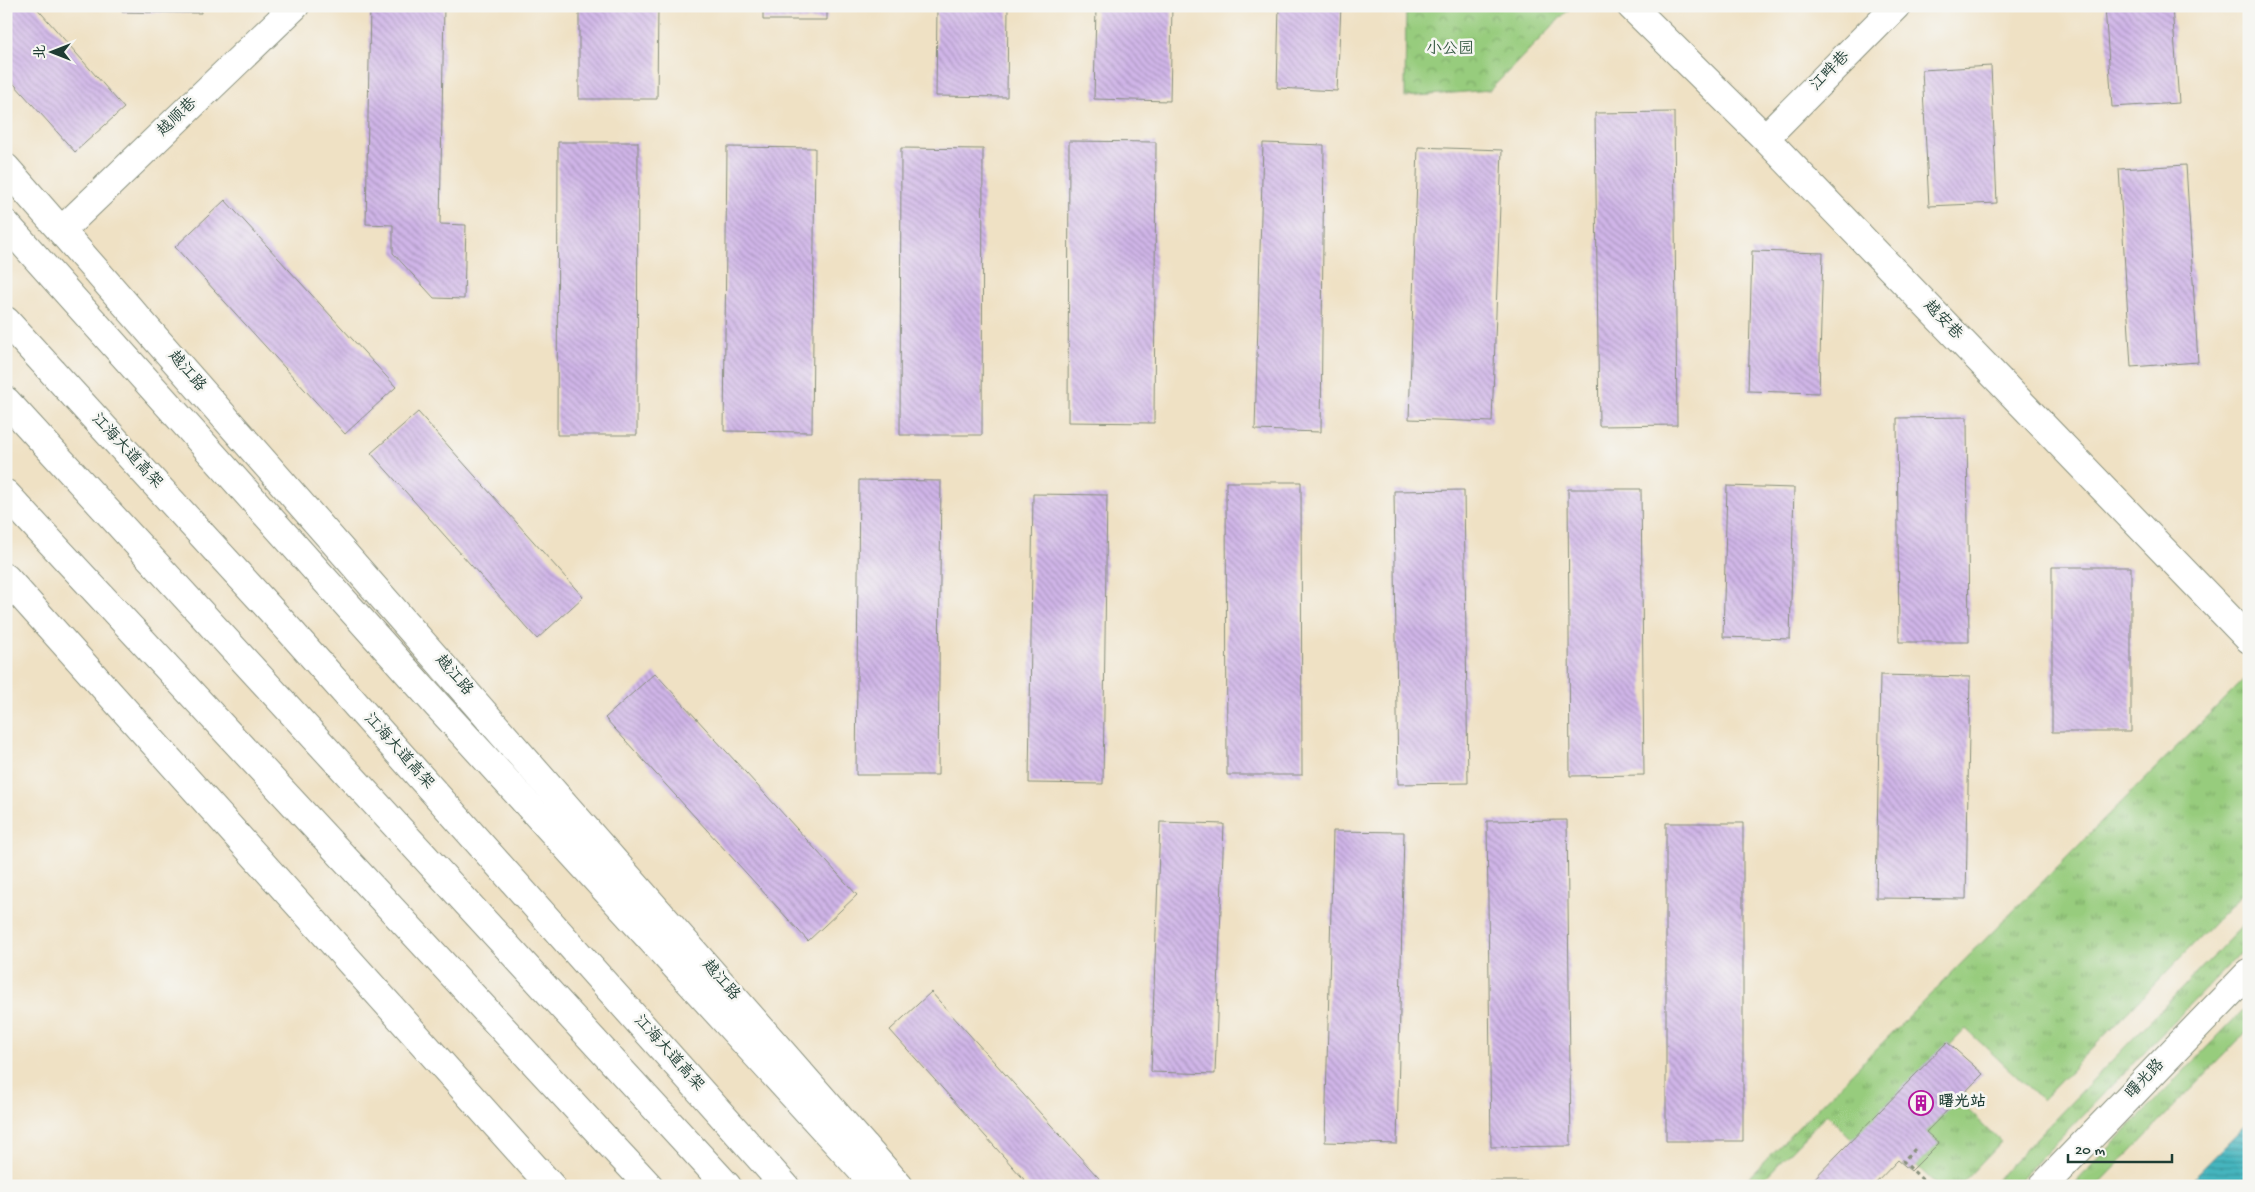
<svg xmlns="http://www.w3.org/2000/svg" width="2255" height="1192" viewBox="0 0 2255 1192" font-family="'Gochi Hand','LXGW WenKai TC',sans-serif">
<style>
.grass{fill:url(#grass-tufts);stroke:#5b8458}
.park{fill:url(#park-crowns);stroke:#5b8458}
.water{fill:url(#water-rules);stroke:#327979}
.building{fill:url(#building-back-hatch)}
.lines{fill:none;stroke-linecap:round;stroke-linejoin:round}
.street-casing{stroke:#878f7c;stroke-width:30}
.secondary-casing{stroke:#878f7c;stroke-width:30}
.highway-casing{stroke:#878f7c;stroke-width:30}
.path{stroke:#878f7c;stroke-width:3;stroke-dasharray:4 4;stroke-linecap:butt}
.street{stroke:#fff;stroke-width:28}
.secondary{stroke:#fff;stroke-width:28}
.highway{stroke:#fff;stroke-width:28}
.labels{text-anchor:middle;dominant-baseline:central;stroke-width:5;stroke-linejoin:round;paint-order:stroke}
.park-label{font-size:16px;fill:#375a43;stroke:#f6f6f2}
.street-label{font-size:16px;fill:#1f3d34;stroke:#f6f6f2}
.poi-label{font-size:16px;font-weight:bold;fill:#1f3d34;stroke:#f6f6f2;text-anchor:start}
</style>
<defs>
<pattern id="grass-tufts" width="24" height="20" patternUnits="userSpaceOnUse" patternTransform="scale(1.25)"><rect width="24" height="20" fill="#97cc7d"/><path d="M3 7l-1-3M5 7V3M7 7l1-3M15 17l-1-3M17 17v-4M19 17l1-3" fill="none" stroke="#7ba767"/></pattern>
<pattern id="park-crowns" width="20" height="18" patternUnits="userSpaceOnUse" patternTransform="scale(1.25)"><rect width="20" height="18" fill="#97cc7d"/><path d="M2 6a3 3 0 1 1 6 0M12 15a3 3 0 1 1 6 0" fill="none" stroke="#7ba767"/></pattern>
<pattern id="water-rules" width="6" height="5" patternUnits="userSpaceOnUse" patternTransform="scale(1.25)"><rect width="6" height="5" fill="#45b5be"/><path d="M0 2.5h6" fill="none" stroke="#39949b"/></pattern>
<pattern id="building-back-hatch" width="6" height="6" patternUnits="userSpaceOnUse" patternTransform="scale(1.25)"><rect width="6" height="6" fill="#d0b5e8"/><path d="M-1 5l2 2M0 0l6 6M5-1l2 2" fill="none" stroke="#a894bd"/></pattern>
</defs>
<rect width="100%" height="100%" fill="#f6f6f2"/>
<filter id="ink" filterUnits="userSpaceOnUse"><feTurbulence type="fractalNoise" baseFrequency=".02" numOctaves="2"/><feDisplacementMap in="SourceGraphic" scale="10" xChannelSelector="R" yChannelSelector="G"/><feConvolveMatrix kernelMatrix="1 2 1 2 8 2 1 2 1" color-interpolation-filters="sRGB"/></filter>
<filter id="wash" filterUnits="userSpaceOnUse"><feTurbulence type="fractalNoise" baseFrequency=".0096" numOctaves="4" result="noise"/><feDisplacementMap in="SourceGraphic" scale="20" xChannelSelector="R" yChannelSelector="G"/><feGaussianBlur stdDeviation="1.12" result="paint"/><feColorMatrix in="noise" values="0 0 0 0 0 0 0 0 0 0 0 0 0 0 0 0 0 1.4 0 .05"/><feComposite in="paint" operator="in"/></filter>
<g filter="url(#wash)">
<rect width="100%" height="100%" fill="#efe1c4"/>
<path class="grass" d="M 2249,674 L 2249,887 L 2042,1100 L 1966,1029 L 1926,1069 L 2001,1142 L 1959,1186 L 1938,1186 L 1899,1149 L 1881,1168 L 1827,1114 L 1757,1186 L 1740,1186 Z
M 2249,919 L 2249,944 L 2014,1186 L 1990,1186 Z
M 2249,1004 L 2249,1029 L 2097,1186 L 2072,1186 Z"/>
<path class="park" d="M 1406,6 L 1572,6 L 1490,90 L 1405,97 Z"/>
<path class="water" d="M 2249,1122 L 2249,1186 L 2185,1186 Z"/>
<g id="blocks">
<path class="building" d="M 6,6 L 35,6 L 124,108 L 75,152 L 6,75 Z
M 122,6 L 201,6 L 201,13 L 122,12 Z
M 370,6 L 444,6 L 440,224 L 466,225 L 464,299 L 434,298 L 393,253 L 393,225 L 366,224 Z
M 579,6 L 658,6 L 657,99 L 579,99 Z
M 763,6 L 827,6 L 827,20 L 763,20 Z
M 937,6 L 1008,6 L 1007,97 L 936,96 Z
M 1096,6 L 1172,6 L 1170,101 L 1094,99 Z
M 1279,6 L 1341,6 L 1337,91 L 1277,88 Z
M 2105,6 L 2172,6 L 2179,103 L 2112,107 Z
M 1991,66 L 1997,203 L 1929,206 L 1922,70 Z
M 1674,112 L 1677,425 L 1599,426 L 1595,113 Z
M 1069,141 L 1156,142 L 1154,423 L 1068,422 Z
M 558,142 L 638,142 L 637,435 L 557,435 Z
M 1263,143 L 1324,145 L 1321,432 L 1255,430 Z
M 727,147 L 815,148 L 812,432 L 724,431 Z
M 1418,147 L 1502,150 L 1492,422 L 1409,419 Z
M 901,148 L 983,149 L 982,435 L 900,435 Z
M 2186,165 L 2198,362 L 2131,367 L 2119,169 Z
M 225,200 L 396,387 L 345,434 L 175,247 Z
M 1752,251 L 1823,253 L 1819,393 L 1748,391 Z
M 418,412 L 583,597 L 537,639 L 371,453 Z
M 1967,417 L 1969,642 L 1899,642 L 1897,418 Z
M 859,480 L 941,481 L 938,775 L 856,775 Z
M 1226,482 L 1301,482 L 1302,775 L 1227,775 Z
M 1727,486 L 1794,488 L 1790,639 L 1723,637 Z
M 1568,489 L 1641,489 L 1644,775 L 1570,776 Z
M 1464,490 L 1468,783 L 1398,784 L 1394,491 Z
M 1033,494 L 1107,495 L 1103,784 L 1029,783 Z
M 2052,567 L 2131,567 L 2131,732 L 2052,732 Z
M 655,673 L 857,895 L 808,941 L 605,718 Z
M 1880,675 L 1970,677 L 1966,899 L 1876,898 Z
M 1567,820 L 1571,1146 L 1491,1147 L 1487,821 Z
M 1160,822 L 1224,824 L 1215,1074 L 1151,1072 Z
M 1666,823 L 1743,823 L 1743,1141 L 1666,1141 Z
M 1333,831 L 1404,832 L 1397,1144 L 1325,1142 Z
M 931,992 L 1106,1186 L 1030,1186 L 890,1030 Z
M 1947,1042 L 1983,1074 L 1926,1132 L 1939,1143 L 1911,1171 L 1898,1160 L 1873,1186 L 1807,1186 Z
M 1459,1181 L 1538,1181 L 1538,1186 L 1459,1186 Z"/>
</g>
</g>
<g filter="url(#ink)">
<use href="#blocks" fill-opacity="0" stroke="#878f7c" stroke-width="1"/>
<g class="lines">
<defs>
<path id="street" d="M 1631,6 L 1765,138 L 2249,639
M 1765,138 L 1896,6
M 62,230 L 295,6"/>
<path id="secondary" d="M 6,168 L 899,1186
M 6,578 L 551,1186
M 2043,1186 L 2249,973"/>
<path id="highway" d="M 6,224 L 437,705 L 876,1186
M 6,321 L 292,633 L 785,1186
M 6,401 L 727,1186
M 6,494 L 649,1186"/>
</defs>
<use href="#street" class="street-casing"/>
<use href="#secondary" class="secondary-casing"/>
<use href="#highway" class="highway-casing"/>
<path class="path" d="M 1915,1149 L 1903,1161 L 1929,1186"/>
<use href="#street" class="street"/>
<use href="#secondary" class="secondary"/>
<use href="#highway" class="highway"/>
</g>
</g>
<defs>
<symbol id="building-ring" viewBox="-11 -11 22 22"><circle r="9.5" fill="#f6f6f2" stroke="#b5179e" stroke-width="1.5"/><path d="M-4-6H4V6H1V3H-1V6H-4ZM-2.5-4.3h1.7v1.8h-1.7ZM.8-4.3h1.7v1.8H.8ZM-2.5-1h1.7V.8h-1.7ZM.8-1h1.7V.8H.8Z" fill="#b5179e"/></symbol>
</defs>
<g fill-rule="evenodd">
<use href="#building-ring" x="1907" y="1089" width="28" height="28"/>
</g>
<g class="labels">
<g class="park-label">
<text x="1450" y="50">小公园</text>
</g>
<g class="street-label">
<text transform="translate(1831 72) rotate(-45)">江畔巷</text>
<text transform="translate(178 118) rotate(-44)">越顺巷</text>
<text transform="translate(1942 321) rotate(46)">越安巷</text>
<text transform="translate(186 372) rotate(49)">越江路</text>
<text transform="translate(126 452) rotate(47)">江海大道高架</text>
<text transform="translate(453 676) rotate(49)">越江路</text>
<text transform="translate(398 752) rotate(48)">江海大道高架</text>
<text transform="translate(720 981) rotate(49)">越江路</text>
<text transform="translate(668 1054) rotate(48)">江海大道高架</text>
<text transform="translate(2146 1080) rotate(-46)">曙光路</text>
</g>
<g class="poi-label">
<text x="1938" y="1103">曙光站</text>
</g>
</g>
<rect width="2255" height="1192" fill="none" stroke="#f6f6f2" stroke-width="25"/>
<g transform="translate(52 52) rotate(270)" stroke="#f6f6f2" stroke-width="4" paint-order="stroke">
<path d="M0-4L9 19L0 12L-9 19Z" fill="#1f3d34"/>
<text y="-8" font-size="14" font-weight="bold" text-anchor="middle" fill="#1f3d34">北</text>
</g>
<path d="M2068 1154v8h104v-8" fill="none" stroke="#1f3d34" stroke-width="2.5"/>
<text x="2075" y="1154" font-size="15" fill="#1f3d34" stroke="#f6f6f2" stroke-width="4" paint-order="stroke">20 m</text>
</svg>
